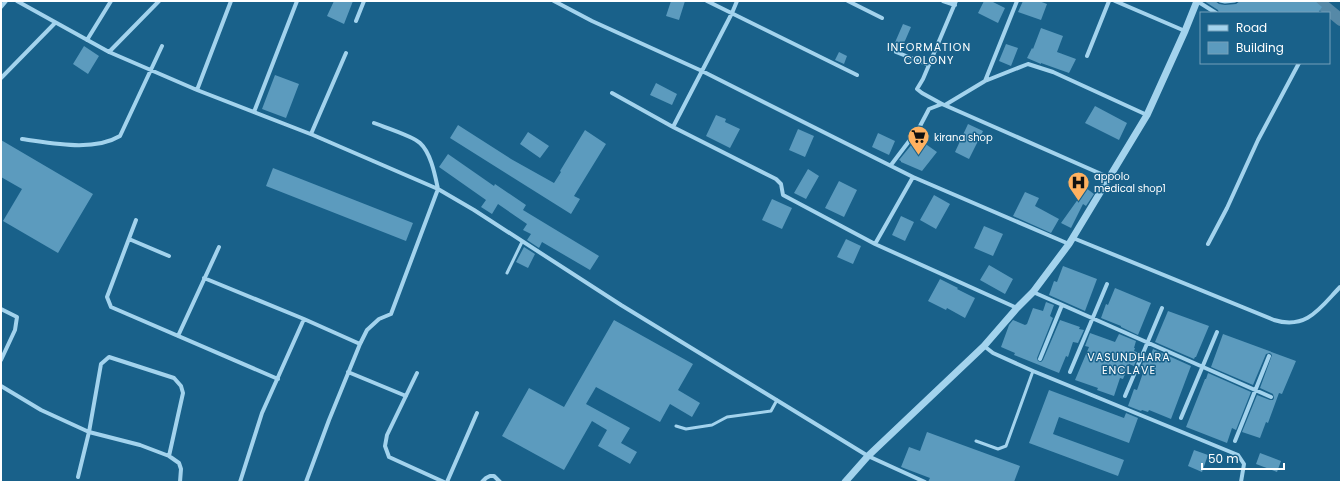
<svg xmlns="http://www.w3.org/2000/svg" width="1342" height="483" viewBox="0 0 1342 483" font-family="Poppins,sans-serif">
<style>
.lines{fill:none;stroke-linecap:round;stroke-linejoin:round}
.canal{stroke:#5689a7;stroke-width:12}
.building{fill:#5c9bbe}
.service{stroke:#a3d3ed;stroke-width:3}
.minor{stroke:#a3d3ed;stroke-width:4}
.tertiary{stroke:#a3d3ed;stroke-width:7}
.labels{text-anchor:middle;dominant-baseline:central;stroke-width:3;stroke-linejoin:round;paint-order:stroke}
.poi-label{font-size:10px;fill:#fff;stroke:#19618a;text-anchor:start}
.neighbourhood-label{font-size:11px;letter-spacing:1px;fill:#fff;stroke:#19618a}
</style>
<rect width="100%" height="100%" fill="#19618a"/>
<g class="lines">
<path class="canal" d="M 1318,1 L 1341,20"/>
</g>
<path class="building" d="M 334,1 L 353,1 L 344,24 L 327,16 Z
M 671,1 L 685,1 L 679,20 L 666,16 Z
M 984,1 L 991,1 L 1005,8 L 998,23 L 978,13 Z
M 1023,1 L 1039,1 L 1047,4 L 1041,20 L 1018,12 Z
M 1204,1 L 1215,1 L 1219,4 L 1225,5 L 1236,4 L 1240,1 L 1315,1 L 1322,7 L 1318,13 L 1219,13 L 1218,10 Z
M 903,24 L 911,27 L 901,50 L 893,47 Z
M 1041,28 L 1063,36 L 1057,52 L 1076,59 L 1069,73 L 1041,63 L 1041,64 L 1027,58 L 1032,48 L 1033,49 Z
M 1006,44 L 1018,48 L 1011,66 L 999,61 Z
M 84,46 L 99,56 L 88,74 L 73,64 Z
M 839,52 L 847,56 L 844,64 L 835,60 Z
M 275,75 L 299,84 L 286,118 L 262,109 Z
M 656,83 L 677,94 L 672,105 L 650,95 Z
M 1095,106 L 1127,123 L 1119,140 L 1085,123 Z
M 716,115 L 726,119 L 725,122 L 740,129 L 730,148 L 706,136 Z
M 968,124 L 983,131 L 969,159 L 955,152 Z
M 458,125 L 511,159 L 554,183 L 561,172 L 560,171 L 585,130 L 606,144 L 574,196 L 580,199 L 571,214 L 450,138 Z
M 798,129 L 814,136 L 805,157 L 789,150 Z
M 528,132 L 549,146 L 540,158 L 520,144 Z
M 878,133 L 895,141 L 889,155 L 872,147 Z
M 917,138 L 937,152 L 922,171 L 901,162 L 901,161 L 899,160 Z
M 1,140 L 93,194 L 58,253 L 3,221 L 22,189 L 1,177 Z
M 448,154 L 494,186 L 495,184 L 526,205 L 523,210 L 599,256 L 590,270 L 542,242 L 539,248 L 527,240 L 531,234 L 523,230 L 527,224 L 498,204 L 492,214 L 481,207 L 486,200 L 439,167 Z
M 273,168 L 413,223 L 406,241 L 266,186 Z
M 808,169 L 819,176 L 806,199 L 794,193 Z
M 839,181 L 857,190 L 844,217 L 825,208 Z
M 1086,188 L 1094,194 L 1086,206 L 1083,204 L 1071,228 L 1061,223 Z
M 1025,192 L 1039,198 L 1035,206 L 1059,219 L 1051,233 L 1013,216 Z
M 934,195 L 950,204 L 936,229 L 920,220 Z
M 772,199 L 792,208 L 782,229 L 762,220 Z
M 901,216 L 914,222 L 905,241 L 892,235 Z
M 984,226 L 1003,234 L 993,256 L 974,248 Z
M 846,239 L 861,246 L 853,264 L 837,257 Z
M 524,247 L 535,254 L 528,268 L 516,262 Z
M 989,265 L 1013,279 L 1005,294 L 980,280 Z
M 1063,266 L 1097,279 L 1085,311 L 1049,295 L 1054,281 L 1057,282 Z
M 940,279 L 958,288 L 957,289 L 975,298 L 965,318 L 947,308 L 946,310 L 928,301 Z
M 1115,288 L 1151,303 L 1138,335 L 1121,327 L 1121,326 L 1101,318 L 1106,304 L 1108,305 Z
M 1046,302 L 1054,305 L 1050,316 L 1053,318 L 1037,358 L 1038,361 L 1041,362 L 1043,360 L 1060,320 L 1080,327 L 1079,329 L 1084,330 L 1078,343 L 1073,342 L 1068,357 L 1066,356 L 1059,373 L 1014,355 L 1015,353 L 1001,347 L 1009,325 L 1013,320 L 1025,325 L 1027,324 L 1033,308 L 1043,311 Z
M 1168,311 L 1209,326 L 1196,357 L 1195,357 L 1194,359 L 1155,342 Z
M 614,320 L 693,364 L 678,390 L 700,403 L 692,417 L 670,404 L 660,422 L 596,387 L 586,404 L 630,428 L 621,443 L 637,452 L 630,464 L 598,446 L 607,430 L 592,421 L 564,470 L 502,436 L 529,388 L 564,407 Z
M 1090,333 L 1115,342 L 1119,334 L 1136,341 L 1134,348 L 1135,348 L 1134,351 L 1139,353 L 1134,366 L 1129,364 L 1123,379 L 1120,378 L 1114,396 L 1097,390 L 1098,388 L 1075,380 L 1089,347 L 1085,346 Z
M 1223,334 L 1296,361 L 1282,394 L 1279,393 L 1268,423 L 1266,422 L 1260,438 L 1242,432 L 1257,395 L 1270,400 L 1273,400 L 1274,398 L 1273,394 L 1260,388 L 1272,355 L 1270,353 L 1266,354 L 1253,385 L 1211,367 Z
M 1153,349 L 1191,366 L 1171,419 L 1149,410 L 1148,412 L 1142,410 L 1141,411 L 1128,406 L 1134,389 L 1137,390 L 1144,370 L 1140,369 L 1146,356 L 1150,357 Z
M 1208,373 L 1251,392 L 1236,430 L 1232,428 L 1227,443 L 1186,427 L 1205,379 L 1206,379 Z
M 1049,390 L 1124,418 L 1126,413 L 1138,418 L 1129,443 L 1059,417 L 1053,434 L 1124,460 L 1118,476 L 1029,443 Z
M 927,432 L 1020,466 L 1014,482 L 928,482 L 930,478 L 901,467 L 909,447 L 920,451 Z
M 1194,450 L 1208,455 L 1202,472 L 1188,466 Z
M 1260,453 L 1281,461 L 1277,472 L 1256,464 Z"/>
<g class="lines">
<path class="service" d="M 1220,1 L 1225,2 L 1235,1
M 507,273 L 522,242
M 676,426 L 686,429 L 712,425 L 727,417 L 771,411 L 777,400
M 976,441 L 998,449 L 1006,446 L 1033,371"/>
<path class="minor" d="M 17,1 L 109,52 L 197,90 L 313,135 L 438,189 L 474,210 L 621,305 L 868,456 L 925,482
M 554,1 L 592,21 L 702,71 L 913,177 L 1069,244
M 707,1 L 857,75
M 848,1 L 882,18
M 943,1 L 955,5
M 956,1 L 923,79 L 917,89 L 922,93 L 942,104 L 1108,177
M 1115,1 L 1185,31
M 1197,1 L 1216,13
M 1,7 L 6,1
M 356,21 L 364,1
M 87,40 L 111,1
M 109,52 L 159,1
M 896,52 L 929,65
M 1087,56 L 1109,1
M 1,78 L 55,23
M 985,81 L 1017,1
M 197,90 L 231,1
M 612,93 L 673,127 L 776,179 L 781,184 L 783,195 L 875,244
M 945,105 L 985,81 L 1028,64 L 1053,72 L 1147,115
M 254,112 L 297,1
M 673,127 L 732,13 L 737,1
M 311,134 L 346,53
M 22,139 C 52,143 93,152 120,136 L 162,46
M 891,165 L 919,128 L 929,109 L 942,104
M 913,177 L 875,244 L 1017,308
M 136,220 L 107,297 L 111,307 L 278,379
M 1073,238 L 1274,320 C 1307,330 1320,308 1340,287
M 129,239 L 169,256
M 1208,244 L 1227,208 L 1258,140 L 1299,63
M 204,278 L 304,319 L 360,344
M 1033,292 L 1271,397
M 1,309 L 17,317 L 15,330 L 1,360
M 178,336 L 219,247
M 984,346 L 993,353 L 1033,371 L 1238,455 L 1244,464 L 1241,482
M 1040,359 L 1062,305
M 348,372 L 406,396
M 1070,372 L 1107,284
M 417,373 L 387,435 L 385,446 L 389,457 L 444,482
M 1,386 L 41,410 L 89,432 L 140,445 L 169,456 L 179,463 L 181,469 L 180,482
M 1125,396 L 1162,308
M 1181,418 L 1217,332
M 1235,441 L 1269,356
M 78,477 L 89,432 L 101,364 L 109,357 L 174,378 L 181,386 L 183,393 L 169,456
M 240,482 L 262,413 L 304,319
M 306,482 L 329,420 L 360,344 L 367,330 L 379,319 L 391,314 L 438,189 C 435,175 431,153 420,143 C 413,136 384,127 374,123
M 447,482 L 477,413
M 482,482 L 486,478 L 490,476 L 494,476 L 500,482"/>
<path class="tertiary" d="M 845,482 L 868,456 L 984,346 L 1017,308 L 1033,292 L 1069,244 L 1147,115 L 1185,31 L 1197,1"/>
</g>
<defs>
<symbol id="supermarket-pin" viewBox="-11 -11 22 30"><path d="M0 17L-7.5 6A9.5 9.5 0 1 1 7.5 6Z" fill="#ffb160" stroke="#19618a"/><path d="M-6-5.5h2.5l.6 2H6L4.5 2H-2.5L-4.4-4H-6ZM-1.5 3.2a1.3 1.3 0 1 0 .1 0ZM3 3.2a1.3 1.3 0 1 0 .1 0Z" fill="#111"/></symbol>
<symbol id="hospital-pin" viewBox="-11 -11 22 30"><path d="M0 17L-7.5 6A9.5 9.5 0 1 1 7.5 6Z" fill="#ffb160" stroke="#19618a"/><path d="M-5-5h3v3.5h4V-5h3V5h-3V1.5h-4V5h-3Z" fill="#111"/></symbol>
</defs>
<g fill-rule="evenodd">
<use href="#supermarket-pin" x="906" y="124" width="25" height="34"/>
<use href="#hospital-pin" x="1066" y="170" width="25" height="34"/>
</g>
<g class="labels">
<g class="poi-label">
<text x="934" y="137">kirana shop</text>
<text x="1094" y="176">appolo<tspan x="1094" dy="12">medical shop1</tspan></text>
</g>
<g class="neighbourhood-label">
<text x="929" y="47">INFORMATION<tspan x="929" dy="13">COLONY</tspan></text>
<text x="1129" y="357">VASUNDHARA<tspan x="1129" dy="13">ENCLAVE</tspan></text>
</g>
</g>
<rect width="1342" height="483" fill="none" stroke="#ffffff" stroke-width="4"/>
<rect x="1200" y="12" width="130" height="52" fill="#19618a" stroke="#75a0b9"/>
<rect x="1208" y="25" width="20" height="6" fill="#a3d3ed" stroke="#75a0b9"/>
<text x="1236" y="32" font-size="12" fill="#ffffff">Road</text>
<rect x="1208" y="42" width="20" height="12" fill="#5c9bbe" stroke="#75a0b9"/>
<text x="1236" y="52" font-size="12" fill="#ffffff">Building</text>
<path d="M1202 463v6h82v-6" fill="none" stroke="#ffffff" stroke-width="2"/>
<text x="1208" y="463" font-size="12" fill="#ffffff" stroke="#19618a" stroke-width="3" paint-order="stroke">50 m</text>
</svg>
